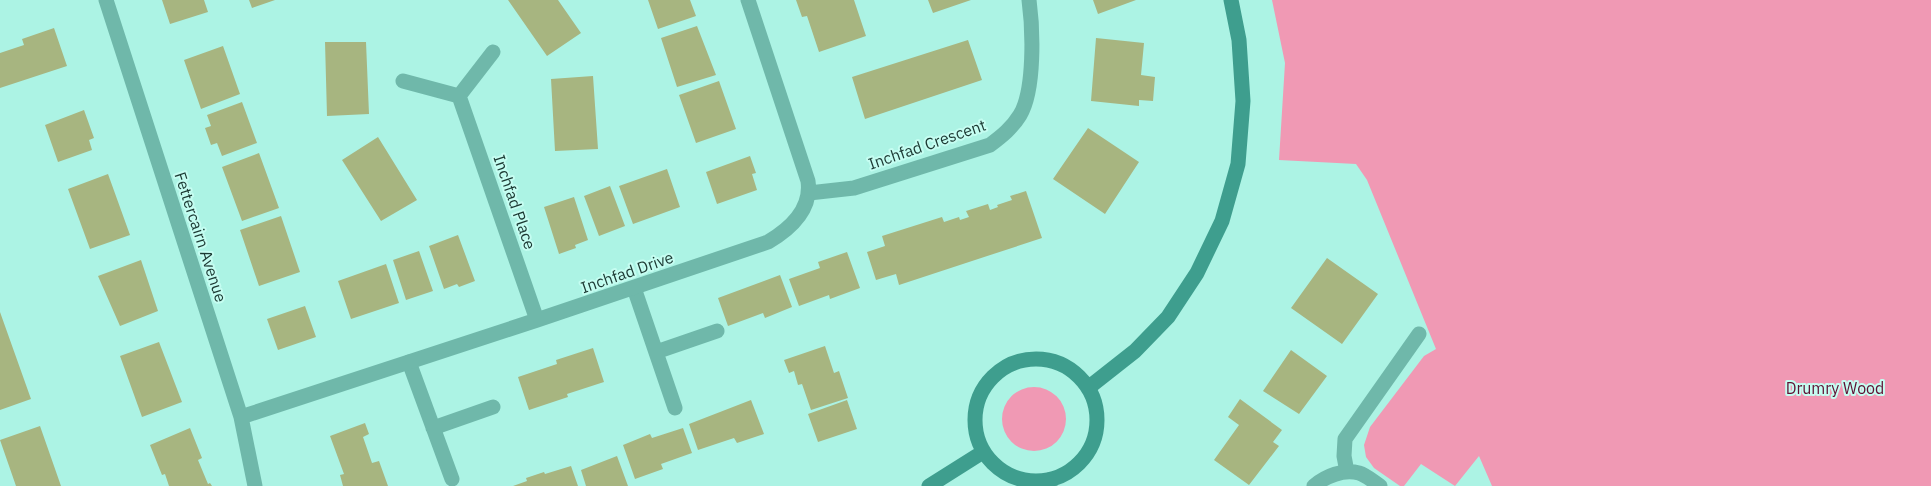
<svg xmlns="http://www.w3.org/2000/svg" width="1931" height="486" viewBox="0 0 1931 486" font-family="'IBM Plex Sans',sans-serif">
<style>
.green{fill:#f099b4}
.building{fill:#a7b580}
.lines{fill:none;stroke-linecap:round;stroke-linejoin:round}
.lane{stroke:#6fb8aa;stroke-width:15}
.street{stroke:#6fb8aa;stroke-width:15}
.secondary{stroke:#3e9e8e;stroke-width:15}
.labels{text-anchor:middle;dominant-baseline:central;stroke-width:4;stroke-linejoin:round;paint-order:stroke}
.street-label{font-size:16px;fill:#1b3832;stroke:#c5fdf1}
.park-label{font-size:16px;fill:#5e1032;stroke:#c5fdf1}
</style>
<rect width="100%" height="100%" fill="#acf3e4"/>
<path class="green" d="M 1272,0 L 1931,0 L 1931,486 L 1492,486 L 1479,456 L 1455,486 L 1421,464 L 1404,486 L 1400,486 L 1374,468 L 1366,457 L 1364,445 L 1370,427 L 1424,356 L 1436,349 L 1367,180 L 1356,164 L 1279,160 L 1285,63 Z
M1002 419a32 32 0 1 1 64 0a32 32 0 1 1-64 0Z"/>
<path class="building" d="M 162,0 L 204,0 L 208,12 L 170,24 Z
M 249,0 L 275,0 L 252,8 Z
M 508,0 L 558,0 L 581,33 L 547,56 Z
M 648,0 L 690,0 L 696,16 L 658,29 Z
M 796,0 L 854,0 L 866,36 L 819,52 L 807,16 L 802,17 Z
M 928,0 L 971,0 L 933,13 Z
M 1093,0 L 1136,0 L 1098,14 Z
M 697,26 L 716,75 L 677,87 L 661,38 Z
M 54,28 L 67,66 L 0,88 L 0,53 L 24,45 L 22,39 Z
M 1096,38 L 1144,43 L 1141,75 L 1155,77 L 1153,101 L 1139,100 L 1139,106 L 1091,101 Z
M 968,40 L 982,80 L 865,119 L 852,77 Z
M 325,42 L 366,42 L 369,114 L 327,116 Z
M 223,46 L 240,94 L 201,109 L 184,60 Z
M 593,76 L 598,149 L 555,151 L 551,79 Z
M 719,81 L 736,129 L 696,143 L 679,95 Z
M 242,102 L 257,143 L 222,156 L 217,143 L 211,145 L 205,128 L 211,126 L 207,115 Z
M 84,110 L 94,138 L 89,140 L 92,150 L 58,162 L 45,125 Z
M 1088,128 L 1139,162 L 1105,214 L 1053,179 Z
M 378,137 L 417,200 L 381,221 L 342,160 Z
M 259,153 L 279,208 L 242,221 L 222,167 Z
M 750,156 L 756,173 L 752,174 L 757,190 L 717,204 L 706,172 Z
M 667,169 L 680,207 L 633,224 L 619,186 Z
M 108,174 L 130,235 L 90,249 L 68,189 Z
M 610,186 L 625,226 L 599,236 L 584,196 Z
M 1026,191 L 1042,238 L 899,285 L 896,274 L 876,280 L 867,252 L 885,246 L 882,236 L 942,217 L 944,222 L 959,217 L 960,220 L 969,217 L 966,211 L 988,204 L 990,210 L 998,207 L 997,205 L 1012,200 L 1010,196 Z
M 574,197 L 588,240 L 575,245 L 576,248 L 559,254 L 544,207 Z
M 281,216 L 300,272 L 259,286 L 240,230 Z
M 458,235 L 475,281 L 459,287 L 457,284 L 444,289 L 429,246 Z
M 419,251 L 433,291 L 406,300 L 393,260 Z
M 847,252 L 860,288 L 830,299 L 829,295 L 799,306 L 789,279 L 820,268 L 818,262 Z
M 1327,258 L 1378,294 L 1342,344 L 1291,308 Z
M 141,260 L 158,311 L 120,326 L 98,276 Z
M 386,264 L 399,303 L 351,319 L 338,281 Z
M 780,275 L 792,307 L 765,318 L 763,313 L 728,326 L 718,298 Z
M 305,306 L 316,337 L 278,350 L 267,319 Z
M 0,312 L 31,399 L 0,410 Z
M 159,342 L 182,402 L 142,417 L 120,356 Z
M 825,346 L 834,373 L 839,371 L 848,398 L 811,410 L 802,384 L 798,385 L 794,371 L 789,373 L 784,360 Z
M 593,348 L 604,382 L 567,394 L 568,397 L 529,410 L 518,377 L 557,364 L 556,360 Z
M 1291,350 L 1327,376 L 1299,414 L 1263,391 Z
M 1240,399 L 1282,430 L 1273,442 L 1279,446 L 1249,485 L 1214,460 L 1239,425 L 1228,417 Z
M 751,400 L 764,434 L 737,443 L 734,438 L 698,450 L 689,424 Z
M 847,400 L 857,429 L 818,442 L 808,414 Z
M 365,423 L 369,434 L 363,437 L 372,463 L 379,461 L 388,486 L 343,486 L 340,475 L 344,474 L 330,436 Z
M 40,426 L 61,486 L 16,486 L 0,440 Z
M 190,428 L 202,458 L 198,460 L 208,484 L 210,483 L 212,486 L 169,486 L 165,474 L 162,475 L 150,445 Z
M 683,428 L 692,453 L 661,464 L 663,469 L 635,479 L 623,445 L 650,434 L 652,438 Z
M 617,456 L 628,486 L 586,486 L 581,470 Z
M 571,466 L 578,486 L 513,486 L 527,481 L 526,478 L 544,472 L 545,474 Z"/>
<g class="lines">
<path class="lane" d="M 634,288 L 675,408
M 656,352 L 717,331
M 409,362 L 452,479
M 433,428 L 493,407"/>
<path class="street" d="M 106,0 L 241,417 L 255,486
M 403,81 L 459,96 L 493,52
M 459,96 L 537,320
M 809,193 L 854,188 L 990,145 C 1002,136 1012,128 1020,115 C 1035,90 1033,29 1029,0
M 241,417 L 537,320 L 768,242 C 790,229 812,209 808,181 L 748,0
M 1347,472 L 1344,456 L 1345,439 L 1419,334
M 1049,480 L 1050,486
M 1314,486 C 1326,476 1343,469 1359,473 C 1366,475 1374,482 1380,486"/>
<path class="secondary" d="M975 420a61 61 0 1 1 122 0a61 61 0 1 1-122 0Z
M 1088,388 L 1135,351 L 1168,317 L 1197,273 L 1222,221 L 1238,164 L 1243,101 L 1239,40 L 1231,0
M 929,486 L 983,452"/>
</g>
<g class="labels">
<g class="street-label">
<text transform="translate(927 144) rotate(-19)">Inchfad Crescent</text>
<text transform="translate(515 202) rotate(71)">Inchfad Place</text>
<text transform="translate(201 237) rotate(72)">Fettercairn Avenue</text>
<text transform="translate(627 272) rotate(-19)">Inchfad Drive</text>
</g>
<g class="park-label">
<text x="1835" y="388">Drumry Wood</text>
</g>
</g>
</svg>
